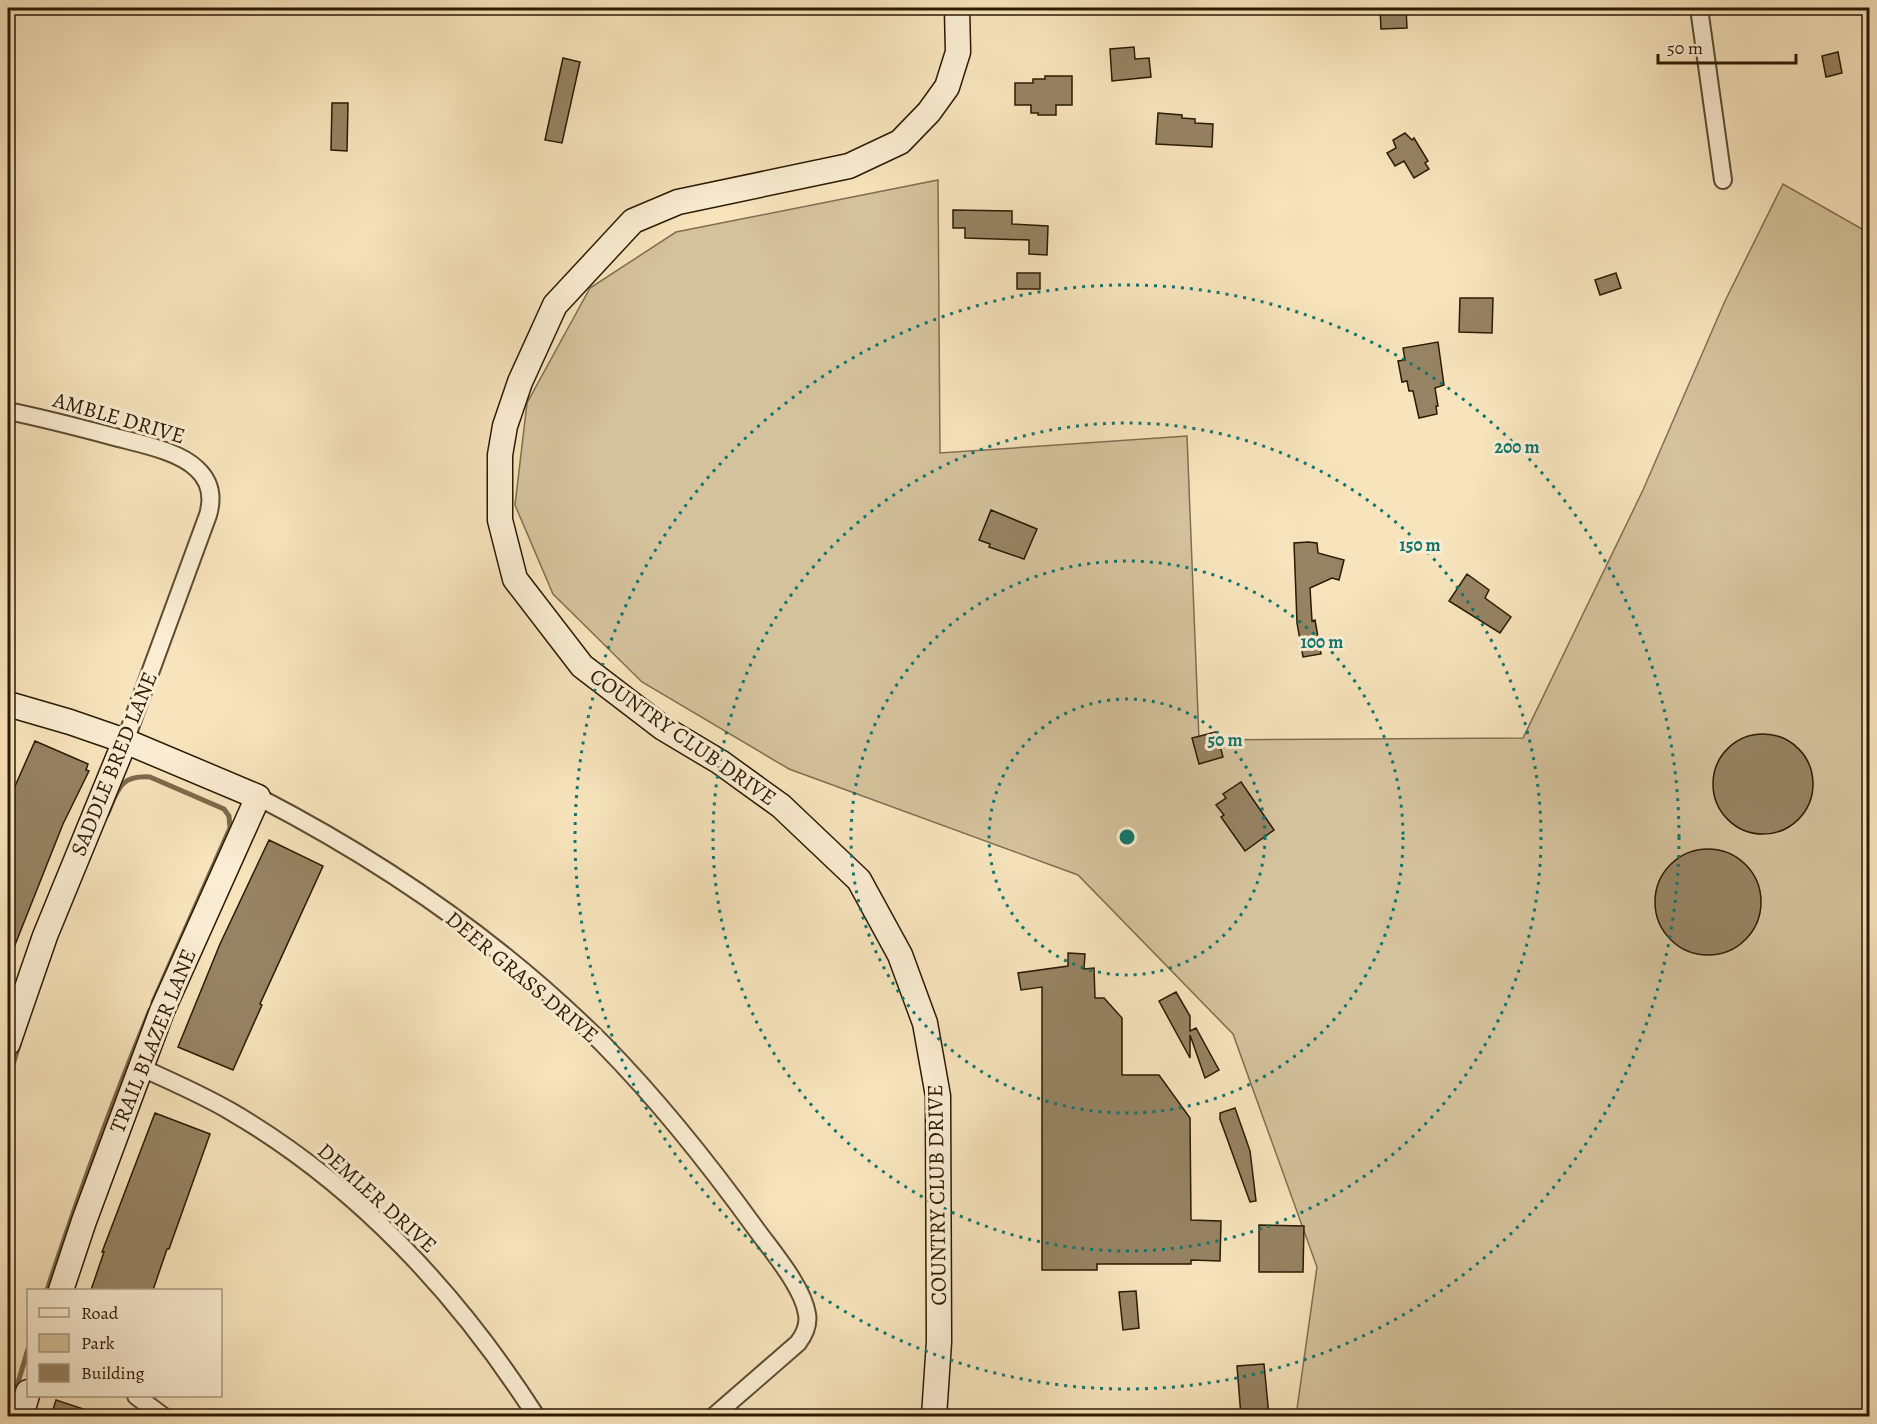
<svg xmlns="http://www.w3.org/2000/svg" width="1877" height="1424" viewBox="0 0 1877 1424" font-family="Alegreya,serif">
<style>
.green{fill:#d4c29c;stroke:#806e4f;stroke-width:1.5}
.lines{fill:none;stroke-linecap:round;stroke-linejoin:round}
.stream{stroke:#7c6a4c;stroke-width:5}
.building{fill:#968363;stroke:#2c1a02;stroke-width:1.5}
.street-casing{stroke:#5f4c30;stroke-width:20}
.secondary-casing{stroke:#2c1a02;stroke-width:27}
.street{stroke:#faedd3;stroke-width:16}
.secondary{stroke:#faedd3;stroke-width:24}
.ring{fill:none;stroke:#0f766e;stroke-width:3;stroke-dasharray:3 6}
.labels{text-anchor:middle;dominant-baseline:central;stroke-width:6;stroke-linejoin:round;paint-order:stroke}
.street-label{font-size:22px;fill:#2c1a02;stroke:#faedd3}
.centre{fill:#0f766e;stroke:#faedd3;stroke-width:3}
.ring-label{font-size:18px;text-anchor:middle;font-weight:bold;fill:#0f766e;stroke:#faedd3;stroke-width:6;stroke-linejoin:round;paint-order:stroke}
</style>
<rect width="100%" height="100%" fill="#f7e4bc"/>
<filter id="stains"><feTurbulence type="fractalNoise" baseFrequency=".00333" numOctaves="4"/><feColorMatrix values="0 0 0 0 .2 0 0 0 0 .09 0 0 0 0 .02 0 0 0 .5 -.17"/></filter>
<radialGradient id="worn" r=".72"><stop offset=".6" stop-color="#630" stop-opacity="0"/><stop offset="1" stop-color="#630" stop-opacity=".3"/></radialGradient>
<path class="green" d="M 938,180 L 940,453 L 1187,436 L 1199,740 L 1523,738 L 1643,490 L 1725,301 L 1783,184 L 1869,233 L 1869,1416 L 1296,1416 L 1317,1267 L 1233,1034 L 1078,875 L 789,769 L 642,682 L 553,594 L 515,505 L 527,403 L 590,288 L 676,232 Z"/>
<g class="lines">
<path class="stream" d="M 107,815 C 118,790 119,775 150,777 L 224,809 L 229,816 L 230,828 L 153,1002
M 8,1081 L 19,1045
M 47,1290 C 78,1196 112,1102 150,1010
M 8,1416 L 28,1349"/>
</g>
<path class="building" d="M 1380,8 L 1406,8 L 1407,28 L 1381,29 Z
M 1134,47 L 1135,59 L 1149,58 L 1151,77 L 1112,81 L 1110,49 Z
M 1838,52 L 1842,73 L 1826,77 L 1822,56 Z
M 563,58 L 580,62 L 562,143 L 545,140 Z
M 1045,76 L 1072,76 L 1072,105 L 1056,105 L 1056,115 L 1038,115 L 1038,113 L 1031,113 L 1031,105 L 1015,105 L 1015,83 L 1033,83 L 1033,79 L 1045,79 Z
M 332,103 L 348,103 L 347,151 L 331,150 Z
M 1158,113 L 1182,115 L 1182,118 L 1195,119 L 1195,123 L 1213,124 L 1212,147 L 1156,144 Z
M 1405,133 L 1412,140 L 1414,138 L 1428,161 L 1425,163 L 1429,169 L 1414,178 L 1404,161 L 1395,166 L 1387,153 L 1396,148 L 1393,140 Z
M 953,210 L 1012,211 L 1012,224 L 1048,226 L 1047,255 L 1029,254 L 1029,240 L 965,238 L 965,228 L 953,228 Z
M 1017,273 L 1040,273 L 1040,289 L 1017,289 Z
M 1616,273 L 1621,288 L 1600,295 L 1595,280 Z
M 1460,298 L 1493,298 L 1492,333 L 1459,332 Z
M 1438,342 L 1444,385 L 1435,388 L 1438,406 L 1436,406 L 1437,414 L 1419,418 L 1413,391 L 1409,391 L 1407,381 L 1402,382 L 1398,361 L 1405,360 L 1403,348 Z
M 991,510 L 1037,529 L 1024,559 L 989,547 L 990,544 L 979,540 Z
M 1308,542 L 1317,543 L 1318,553 L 1344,560 L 1339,580 L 1332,578 L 1310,588 L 1312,621 L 1315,620 L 1321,654 L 1303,657 L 1297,623 L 1294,543 Z
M 1467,574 L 1489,590 L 1485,598 L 1511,617 L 1500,633 L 1449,601 Z
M 1216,732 L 1223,757 L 1199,764 L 1192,738 Z
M1713 784a50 50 0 1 1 100 0a50 50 0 1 1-100 0Z
M 35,741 L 88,764 L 86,770 L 89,771 L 63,824 L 9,960 L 8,802 Z
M 1241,782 L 1274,830 L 1245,851 L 1221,817 L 1224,815 L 1216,805 L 1226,798 L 1223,794 Z
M 269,840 L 323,866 L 260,1004 L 262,1005 L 233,1070 L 178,1047 L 220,944 Z
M1655 902a53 53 0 1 1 106 0a53 53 0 1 1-106 0Z
M 1068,953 L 1085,954 L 1084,969 L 1094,968 L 1095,998 L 1104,998 L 1122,1018 L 1122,1075 L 1159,1075 L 1190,1118 L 1191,1220 L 1221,1221 L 1220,1261 L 1191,1260 L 1191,1264 L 1097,1264 L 1097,1270 L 1042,1270 L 1042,987 L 1021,990 L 1018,973 L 1068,966 Z
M 1176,992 L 1190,1016 L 1190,1031 L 1196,1028 L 1219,1070 L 1205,1078 L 1190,1035 L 1190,1058 L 1159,1001 Z
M 1235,1108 L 1250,1151 L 1256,1201 L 1250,1202 L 1220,1119 L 1220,1113 Z
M 155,1113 L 210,1134 L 169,1249 L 167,1249 L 153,1290 L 91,1290 L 104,1252 L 102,1252 L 107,1239 Z
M 1259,1225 L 1304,1226 L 1303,1272 L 1259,1272 Z
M 1136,1291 L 1139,1328 L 1123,1330 L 1119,1292 Z
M 1264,1364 L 1269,1416 L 1241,1416 L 1237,1366 Z
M 56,1400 L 98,1414 L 97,1416 L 51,1416 Z"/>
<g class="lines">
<defs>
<path id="street" d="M 1699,8 L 1723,180
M 8,411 C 42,418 77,427 111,436 C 136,443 178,450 197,469 C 211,482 213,498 208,515 L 125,741
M 258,797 C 384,862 502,943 603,1044 C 659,1101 709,1164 756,1229 C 772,1251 803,1287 807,1314 C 809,1325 804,1335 798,1343 L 714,1416
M 140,1067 C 170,1081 201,1094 230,1111 C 356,1184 458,1294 536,1416
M 136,1396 L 163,1416"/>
<path id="secondary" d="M 8,704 L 70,722 L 125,741 L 258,797 L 162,1011 L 84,1221 L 61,1290
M 8,1043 L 45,936 L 125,741
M 21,1416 L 28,1392
M 934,1416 L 939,1342 L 938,1096 L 925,1023 L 900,955 L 859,880 L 781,806 L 720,762 L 663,728 L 582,666 L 515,579 L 500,520 L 500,455 L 505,426 L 520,382 L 555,305 L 633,221 L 678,202 L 849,166 L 900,142 L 929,112 L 947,87 L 958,52 L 957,8"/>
</defs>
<use href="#street" class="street-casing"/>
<use href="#secondary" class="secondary-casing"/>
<use href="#street" class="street"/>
<use href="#secondary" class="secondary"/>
</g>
<g class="ring">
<circle cx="1127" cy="837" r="138"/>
<circle cx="1127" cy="837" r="276"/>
<circle cx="1127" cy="837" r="414"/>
<circle cx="1127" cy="837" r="552"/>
</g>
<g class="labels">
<g class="street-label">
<text transform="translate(119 418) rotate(16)">AMBLE DRIVE</text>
<text transform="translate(683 737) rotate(35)">COUNTRY CLUB DRIVE</text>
<text transform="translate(114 764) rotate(-68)">SADDLE BRED LANE</text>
<text transform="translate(522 977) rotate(40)">DEER GRASS DRIVE</text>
<text transform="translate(153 1041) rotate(-68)">TRAIL BLAZER LANE</text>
<text transform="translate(937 1195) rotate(-91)">COUNTRY CLUB DRIVE</text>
<text transform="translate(377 1198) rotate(42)">DEMLER DRIVE</text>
</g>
</g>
<circle cx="1127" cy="837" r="9" class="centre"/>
<g class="ring-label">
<text x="1517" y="453">200 m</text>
<text x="1420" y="551">150 m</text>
<text x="1322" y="648">100 m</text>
<text x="1225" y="746">50 m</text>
</g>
<rect width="1877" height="1424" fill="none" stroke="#f7e4bc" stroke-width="30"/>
<rect x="9" y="9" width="1859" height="1406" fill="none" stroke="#2c1a02" stroke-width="3"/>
<rect x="15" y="15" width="1847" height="1394" fill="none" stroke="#2c1a02" stroke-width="1.5"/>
<rect x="27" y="1289" width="195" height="108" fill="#faedd3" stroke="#a8997f" stroke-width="1.5"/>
<rect x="39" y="1308" width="30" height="9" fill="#faedd3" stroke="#a8997f" stroke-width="1.5"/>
<text x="81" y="1319" font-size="18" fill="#2c1a02">Road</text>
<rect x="39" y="1334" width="30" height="18" fill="#d4c29c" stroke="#a8997f" stroke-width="1.5"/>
<text x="81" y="1349" font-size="18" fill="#2c1a02">Park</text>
<rect x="39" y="1364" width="30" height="18" fill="#968363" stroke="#a8997f" stroke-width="1.5"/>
<text x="81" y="1379" font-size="18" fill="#2c1a02">Building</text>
<path d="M1658 54v9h138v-9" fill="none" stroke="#2c1a02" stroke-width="3"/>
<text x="1667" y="54" font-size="18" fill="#2c1a02" stroke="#faedd3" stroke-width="4.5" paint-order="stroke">50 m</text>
<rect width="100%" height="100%" filter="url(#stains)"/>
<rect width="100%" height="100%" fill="url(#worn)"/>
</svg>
